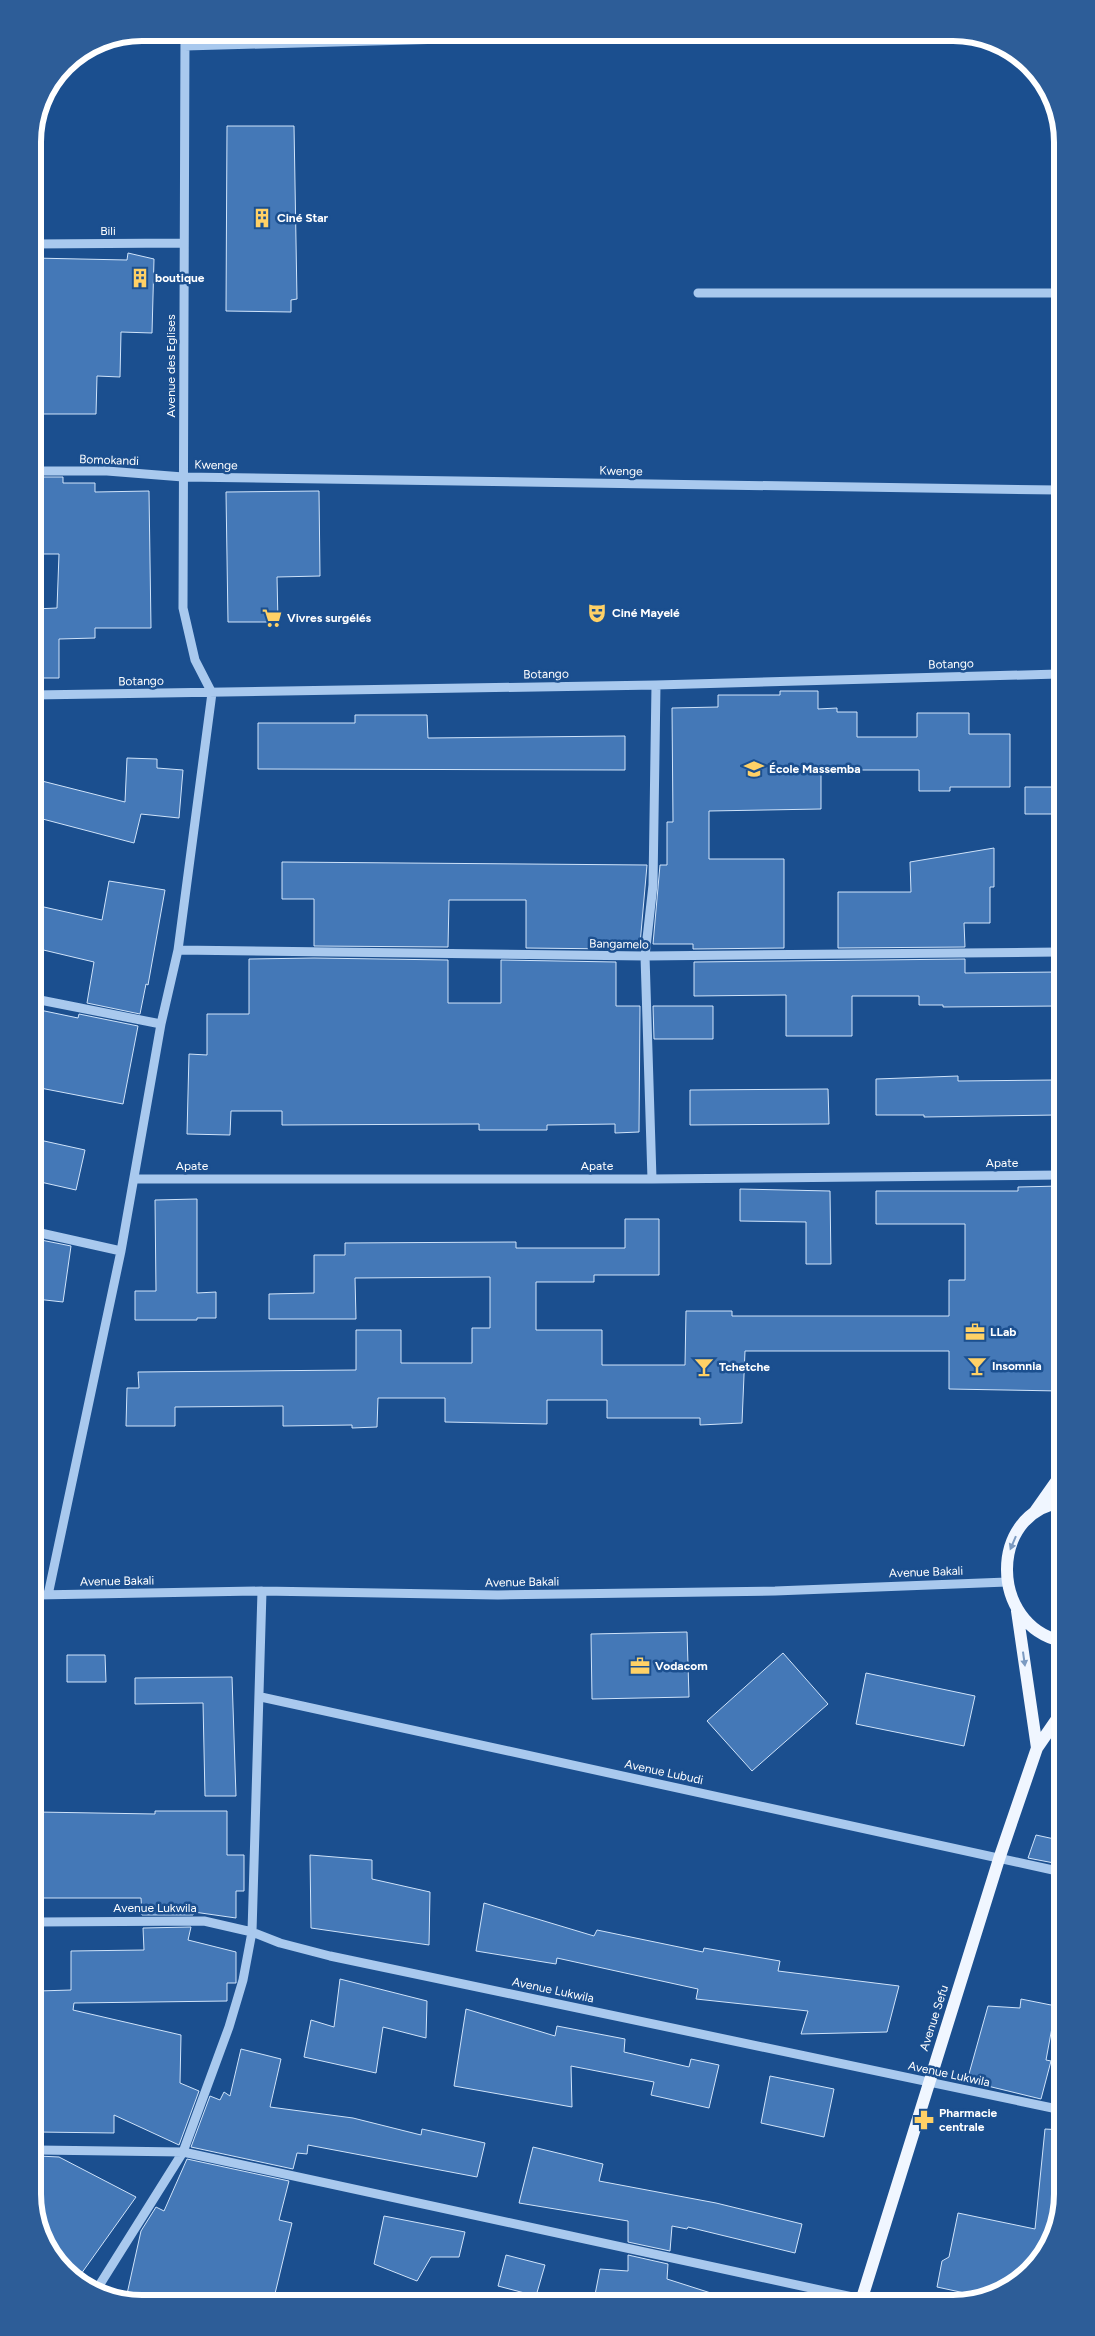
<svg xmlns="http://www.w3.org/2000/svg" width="1095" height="2336" viewBox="0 0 1095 2336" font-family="Figtree,sans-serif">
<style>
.building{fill:#4478b7;stroke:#cfe3fa}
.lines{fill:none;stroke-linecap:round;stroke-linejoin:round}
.minor{stroke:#a9c9ee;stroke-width:9}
.major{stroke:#f0f6ff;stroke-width:12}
.oneway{fill:#7b9ac1}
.labels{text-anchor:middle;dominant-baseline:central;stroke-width:5;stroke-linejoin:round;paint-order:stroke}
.poi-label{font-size:12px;font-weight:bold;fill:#fff;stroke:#1b4f8f;text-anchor:start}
.street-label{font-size:12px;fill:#fff;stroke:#1b4f8f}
.rim{fill:none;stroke:#fff;stroke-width:6}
</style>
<rect width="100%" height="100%" fill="#1b4f8f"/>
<path class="building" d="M 227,126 L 294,126 L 297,299 L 291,300 L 291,312 L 226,311 Z
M 128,253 L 154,259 L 152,333 L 121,332 L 120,377 L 97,376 L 96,414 L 33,414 L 33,258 L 127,260 Z
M 36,477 L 63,477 L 63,483 L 95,483 L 95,492 L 149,491 L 151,628 L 95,628 L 95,638 L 59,639 L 59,678 L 34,678 L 34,609 L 57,608 L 59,554 L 34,554 L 34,480 L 36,480 Z
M 319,491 L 320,576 L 277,577 L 278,622 L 228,622 L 226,492 Z
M 780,691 L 818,691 L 818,709 L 837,708 L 837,712 L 857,712 L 857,737 L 917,737 L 917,713 L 969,713 L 969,734 L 1010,734 L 1010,787 L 950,787 L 950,791 L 919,791 L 919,770 L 821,770 L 821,809 L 709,811 L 709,859 L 784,859 L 784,948 L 693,949 L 693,944 L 653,944 L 660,865 L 667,865 L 667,822 L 673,822 L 672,708 L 718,707 L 718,695 L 780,695 Z
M 355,715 L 427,715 L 428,738 L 625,736 L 625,770 L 258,769 L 258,723 L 355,723 Z
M 127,758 L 157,759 L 157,768 L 183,770 L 179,818 L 141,814 L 134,843 L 35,817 L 34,779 L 125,802 Z
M 1025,787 L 1052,787 L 1052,814 L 1025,814 Z
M 994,848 L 994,887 L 990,887 L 990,923 L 964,923 L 965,947 L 838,948 L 838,892 L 911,892 L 910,862 Z
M 282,862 L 647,865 L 640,944 L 616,944 L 616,949 L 526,948 L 526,900 L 449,900 L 448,947 L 314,946 L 314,899 L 282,899 Z
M 109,881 L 165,890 L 148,985 L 146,984 L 140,1014 L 87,1003 L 94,962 L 35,948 L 35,905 L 102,920 Z
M 314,958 L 448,960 L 448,1003 L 501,1003 L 501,960 L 616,962 L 616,1006 L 640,1006 L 639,1132 L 615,1133 L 615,1124 L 547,1125 L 547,1130 L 479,1130 L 479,1124 L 282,1125 L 282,1111 L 231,1111 L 230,1135 L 187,1134 L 189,1054 L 207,1055 L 207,1014 L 249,1014 L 249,959 Z
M 965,959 L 965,973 L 1059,972 L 1059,1006 L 943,1007 L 943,1005 L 919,1005 L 919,996 L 852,996 L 852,1036 L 786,1036 L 786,995 L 694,996 L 694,962 Z
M 653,1006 L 713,1006 L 713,1039 L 654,1039 Z
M 35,1009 L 78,1018 L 79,1014 L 138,1026 L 123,1104 L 35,1087 L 42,1051 L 35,1049 Z
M 958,1076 L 958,1081 L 1056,1080 L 1057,1115 L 924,1117 L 924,1115 L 876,1115 L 876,1079 Z
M 828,1089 L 829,1124 L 690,1125 L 690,1090 Z
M 35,1139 L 85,1150 L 76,1190 L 36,1181 Z
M 1060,1186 L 1060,1391 L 949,1389 L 949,1351 L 745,1351 L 742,1423 L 700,1425 L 700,1418 L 607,1418 L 607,1400 L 547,1400 L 547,1424 L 445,1422 L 445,1398 L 378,1398 L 377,1427 L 352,1428 L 352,1425 L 283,1426 L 283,1406 L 175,1407 L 175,1426 L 126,1426 L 127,1388 L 139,1388 L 138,1372 L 356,1370 L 356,1330 L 401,1330 L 401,1363 L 472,1363 L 472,1328 L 490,1328 L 490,1277 L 355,1278 L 356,1319 L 269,1319 L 269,1294 L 314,1293 L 314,1255 L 345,1255 L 345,1243 L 516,1242 L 516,1248 L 625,1248 L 625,1219 L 659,1219 L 659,1275 L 594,1275 L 594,1282 L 536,1282 L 536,1330 L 602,1330 L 602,1365 L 685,1365 L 686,1311 L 732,1311 L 732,1316 L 949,1316 L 949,1280 L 965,1280 L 965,1224 L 876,1224 L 876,1191 L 1018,1191 L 1018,1187 Z
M 740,1189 L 830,1191 L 831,1264 L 806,1264 L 806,1222 L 740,1221 Z
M 197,1199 L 197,1293 L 216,1292 L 216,1318 L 197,1318 L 197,1320 L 135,1320 L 135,1291 L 156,1291 L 155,1200 Z
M 36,1239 L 71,1246 L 63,1302 L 36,1299 Z
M 687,1632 L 689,1697 L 592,1699 L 591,1634 Z
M 783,1653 L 828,1704 L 752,1771 L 707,1721 Z
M 67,1655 L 105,1655 L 106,1682 L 67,1682 Z
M 866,1673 L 975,1696 L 964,1746 L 856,1724 Z
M 232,1677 L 236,1796 L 205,1796 L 203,1703 L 135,1704 L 135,1678 Z
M 155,1811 L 227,1811 L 227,1855 L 244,1855 L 244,1891 L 236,1891 L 236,1918 L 194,1912 L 193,1915 L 142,1915 L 141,1898 L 38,1898 L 37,1812 L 155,1814 Z
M 1036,1835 L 1059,1840 L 1054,1863 L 1028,1858 Z
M 310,1855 L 372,1860 L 372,1879 L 430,1892 L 429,1945 L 311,1928 Z
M 484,1903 L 594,1936 L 597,1930 L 703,1952 L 704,1948 L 780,1961 L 778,1971 L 899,1986 L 887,2032 L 801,2034 L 808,2011 L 696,1999 L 698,1989 L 557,1958 L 556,1964 L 476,1951 Z
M 191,1927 L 188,1940 L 236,1952 L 236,1983 L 227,1983 L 227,2001 L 74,2003 L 73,2010 L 181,2035 L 180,2083 L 199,2091 L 179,2145 L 114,2115 L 114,2133 L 38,2132 L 38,1991 L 71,1990 L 71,1951 L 144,1950 L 143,1928 Z
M 340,1979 L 427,2001 L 426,2038 L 383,2027 L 376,2073 L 304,2057 L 311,2020 L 334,2027 Z
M 1021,1999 L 1056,2006 L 1046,2060 L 1051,2061 L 1041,2099 L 967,2081 L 988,2006 L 1020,2008 Z
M 466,2009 L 555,2036 L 557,2026 L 625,2039 L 624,2052 L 689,2067 L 691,2059 L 719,2065 L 709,2108 L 651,2095 L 654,2082 L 571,2066 L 572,2107 L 454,2086 Z
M 241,2049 L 281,2059 L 270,2107 L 353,2118 L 421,2135 L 422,2129 L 485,2143 L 477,2177 L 308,2145 L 307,2154 L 297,2153 L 293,2169 L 191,2147 L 210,2096 L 220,2100 L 224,2092 L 230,2096 Z
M 770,2076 L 834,2089 L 824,2137 L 761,2123 Z
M 1045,2129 L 1062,2130 L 1062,2194 L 1040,2260 L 988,2298 L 937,2287 L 942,2261 L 949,2257 L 958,2213 L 1035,2229 Z
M 533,2147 L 603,2164 L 599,2181 L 716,2203 L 802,2224 L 795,2253 L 688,2227 L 687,2229 L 672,2226 L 670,2251 L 628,2242 L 628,2221 L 519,2203 Z
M 38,2156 L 59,2157 L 136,2197 L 76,2281 L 38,2229 Z
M 187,2159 L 289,2181 L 279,2220 L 292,2223 L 273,2302 L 170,2303 L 127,2294 L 141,2231 L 156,2207 L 164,2211 Z
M 384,2216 L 465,2232 L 459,2257 L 431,2257 L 417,2281 L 374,2264 Z
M 506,2255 L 545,2265 L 536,2296 L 498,2286 Z
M 628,2255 L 668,2264 L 667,2279 L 714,2294 L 714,2299 L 594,2300 L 600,2269 L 628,2271 Z"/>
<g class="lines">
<path class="minor" d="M 185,33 L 183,608 L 195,660 L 212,693
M 185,46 L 673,33
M 33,244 L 183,243
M 698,293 L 1057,293
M 34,471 L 107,471 L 183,477 L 1058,490
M 34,695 L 656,685 L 1058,674
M 178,950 L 645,956 L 1059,952
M 35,999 L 161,1024
M 134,1179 L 652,1179 L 1060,1175
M 652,1179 L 645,956 L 653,885 L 656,685
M 36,1232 L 121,1251
M 37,1595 L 262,1591 L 498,1595 L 775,1591 L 1007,1582
M 48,1595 L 121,1251 L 161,1024 L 178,950 L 212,693
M 261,1697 L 1062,1872
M 38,1922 L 204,1921 L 252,1932 L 280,1943 L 330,1956 L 1062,2110
M 38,2150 L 183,2152 L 857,2298
M 97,2289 L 183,2152 L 229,2027 L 243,1980 L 252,1932 L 262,1591"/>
<path class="major" d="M 1061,1502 C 988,1514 990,1625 1061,1641
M 1034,1513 L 1060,1476
M 1017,1611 L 1037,1748
M 862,2298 L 999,1859 L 1037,1748 L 1061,1713"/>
</g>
<defs><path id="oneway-solid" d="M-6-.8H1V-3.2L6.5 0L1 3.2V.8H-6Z" transform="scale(1.25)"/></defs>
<g class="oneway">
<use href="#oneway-solid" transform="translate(1013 1543) rotate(113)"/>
<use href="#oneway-solid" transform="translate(1024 1659) rotate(82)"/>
</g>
<defs>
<symbol id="building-bare" viewBox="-9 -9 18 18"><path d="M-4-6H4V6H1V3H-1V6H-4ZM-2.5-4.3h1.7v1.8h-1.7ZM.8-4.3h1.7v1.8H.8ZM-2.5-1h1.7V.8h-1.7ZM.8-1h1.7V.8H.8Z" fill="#ffd166" stroke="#1b4f8f" stroke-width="2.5" paint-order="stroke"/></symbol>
<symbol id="theatre-bare" viewBox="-9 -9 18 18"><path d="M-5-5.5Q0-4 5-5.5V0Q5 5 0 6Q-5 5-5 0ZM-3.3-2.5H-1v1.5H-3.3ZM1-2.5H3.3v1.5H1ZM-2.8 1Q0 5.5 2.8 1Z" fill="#ffd166" stroke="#1b4f8f" stroke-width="2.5" paint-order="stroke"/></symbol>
<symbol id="supermarket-bare" viewBox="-9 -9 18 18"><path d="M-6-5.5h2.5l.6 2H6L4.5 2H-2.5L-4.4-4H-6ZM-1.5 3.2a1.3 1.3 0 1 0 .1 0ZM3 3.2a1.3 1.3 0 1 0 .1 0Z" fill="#ffd166" stroke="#1b4f8f" stroke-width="2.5" paint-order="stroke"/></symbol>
<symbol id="school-bare" viewBox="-9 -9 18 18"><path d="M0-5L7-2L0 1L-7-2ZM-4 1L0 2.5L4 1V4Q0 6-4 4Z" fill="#ffd166" stroke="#1b4f8f" stroke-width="2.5" paint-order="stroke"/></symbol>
<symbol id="office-bare" viewBox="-9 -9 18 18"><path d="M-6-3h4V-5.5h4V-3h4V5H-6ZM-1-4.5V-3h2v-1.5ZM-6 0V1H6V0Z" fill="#ffd166" stroke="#1b4f8f" stroke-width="2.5" paint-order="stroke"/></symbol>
<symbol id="bar-bare" viewBox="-9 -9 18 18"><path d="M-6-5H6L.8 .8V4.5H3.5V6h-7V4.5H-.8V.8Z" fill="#ffd166" stroke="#1b4f8f" stroke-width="2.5" paint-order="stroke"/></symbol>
<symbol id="pharmacy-bare" viewBox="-9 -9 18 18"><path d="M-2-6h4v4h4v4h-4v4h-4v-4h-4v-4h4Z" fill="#ffd166" stroke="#1b4f8f" stroke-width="2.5" paint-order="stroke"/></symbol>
</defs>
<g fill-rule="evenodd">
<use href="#building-bare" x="248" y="204" width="28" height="28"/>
<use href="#building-bare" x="126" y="264" width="28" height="28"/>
<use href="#theatre-bare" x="583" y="599" width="28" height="28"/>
<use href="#supermarket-bare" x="258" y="604" width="28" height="28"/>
<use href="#school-bare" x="740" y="755" width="28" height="28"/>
<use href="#office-bare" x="961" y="1318" width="28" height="28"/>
<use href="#bar-bare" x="963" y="1352" width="28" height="28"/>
<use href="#bar-bare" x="690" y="1353" width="28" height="28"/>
<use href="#office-bare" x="626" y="1652" width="28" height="28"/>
<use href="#pharmacy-bare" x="910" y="2106" width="28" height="28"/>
</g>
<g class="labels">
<g class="poi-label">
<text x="277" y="218">Ciné Star</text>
<text x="155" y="278">boutique</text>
<text x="612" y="613">Ciné Mayelé</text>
<text x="287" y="618">Vivres surgélés</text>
<text x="769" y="769">École Massemba</text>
<text x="990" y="1332">LLab</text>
<text x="992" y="1366">Insomnia</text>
<text x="719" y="1367">Tchetche</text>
<text x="655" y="1666">Vodacom</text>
<text x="939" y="2113">Pharmacie<tspan x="939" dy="14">centrale</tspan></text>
</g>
<g class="street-label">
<text x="108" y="231">Bili</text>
<text transform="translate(171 366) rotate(-90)">Avenue des Eglises</text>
<text transform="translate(109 460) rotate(2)">Bomokandi</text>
<text transform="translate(216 465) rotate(1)">Kwenge</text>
<text transform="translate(621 471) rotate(1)">Kwenge</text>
<text transform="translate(951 664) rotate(-2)">Botango</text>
<text transform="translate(546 674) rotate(-1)">Botango</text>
<text transform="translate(141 681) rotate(-1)">Botango</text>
<text transform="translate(619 944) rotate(1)">Bangamelo</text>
<text x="1002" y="1163">Apate</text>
<text x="192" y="1166">Apate</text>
<text x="597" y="1166">Apate</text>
<text transform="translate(926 1572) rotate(-2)">Avenue Bakali</text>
<text transform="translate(117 1581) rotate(-1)">Avenue Bakali</text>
<text transform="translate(522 1582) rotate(-1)">Avenue Bakali</text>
<text transform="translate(664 1772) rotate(12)">Avenue Lubudi</text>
<text x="155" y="1908">Avenue Lukwila</text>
<text transform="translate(553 1990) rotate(12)">Avenue Lukwila</text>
<text transform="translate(934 2018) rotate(-72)">Avenue Sefu</text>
<text transform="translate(949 2074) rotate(12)">Avenue Lukwila</text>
</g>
</g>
<path d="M0 0H1095V2336H0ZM142 41H953A101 101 0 0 1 1054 142V2194A101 101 0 0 1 953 2295H142A101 101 0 0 1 41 2194V142A101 101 0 0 1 142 41Z" fill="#2d5d98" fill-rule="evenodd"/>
<path class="rim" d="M142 41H953A101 101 0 0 1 1054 142V2194A101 101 0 0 1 953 2295H142A101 101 0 0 1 41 2194V142A101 101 0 0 1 142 41Z"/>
</svg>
